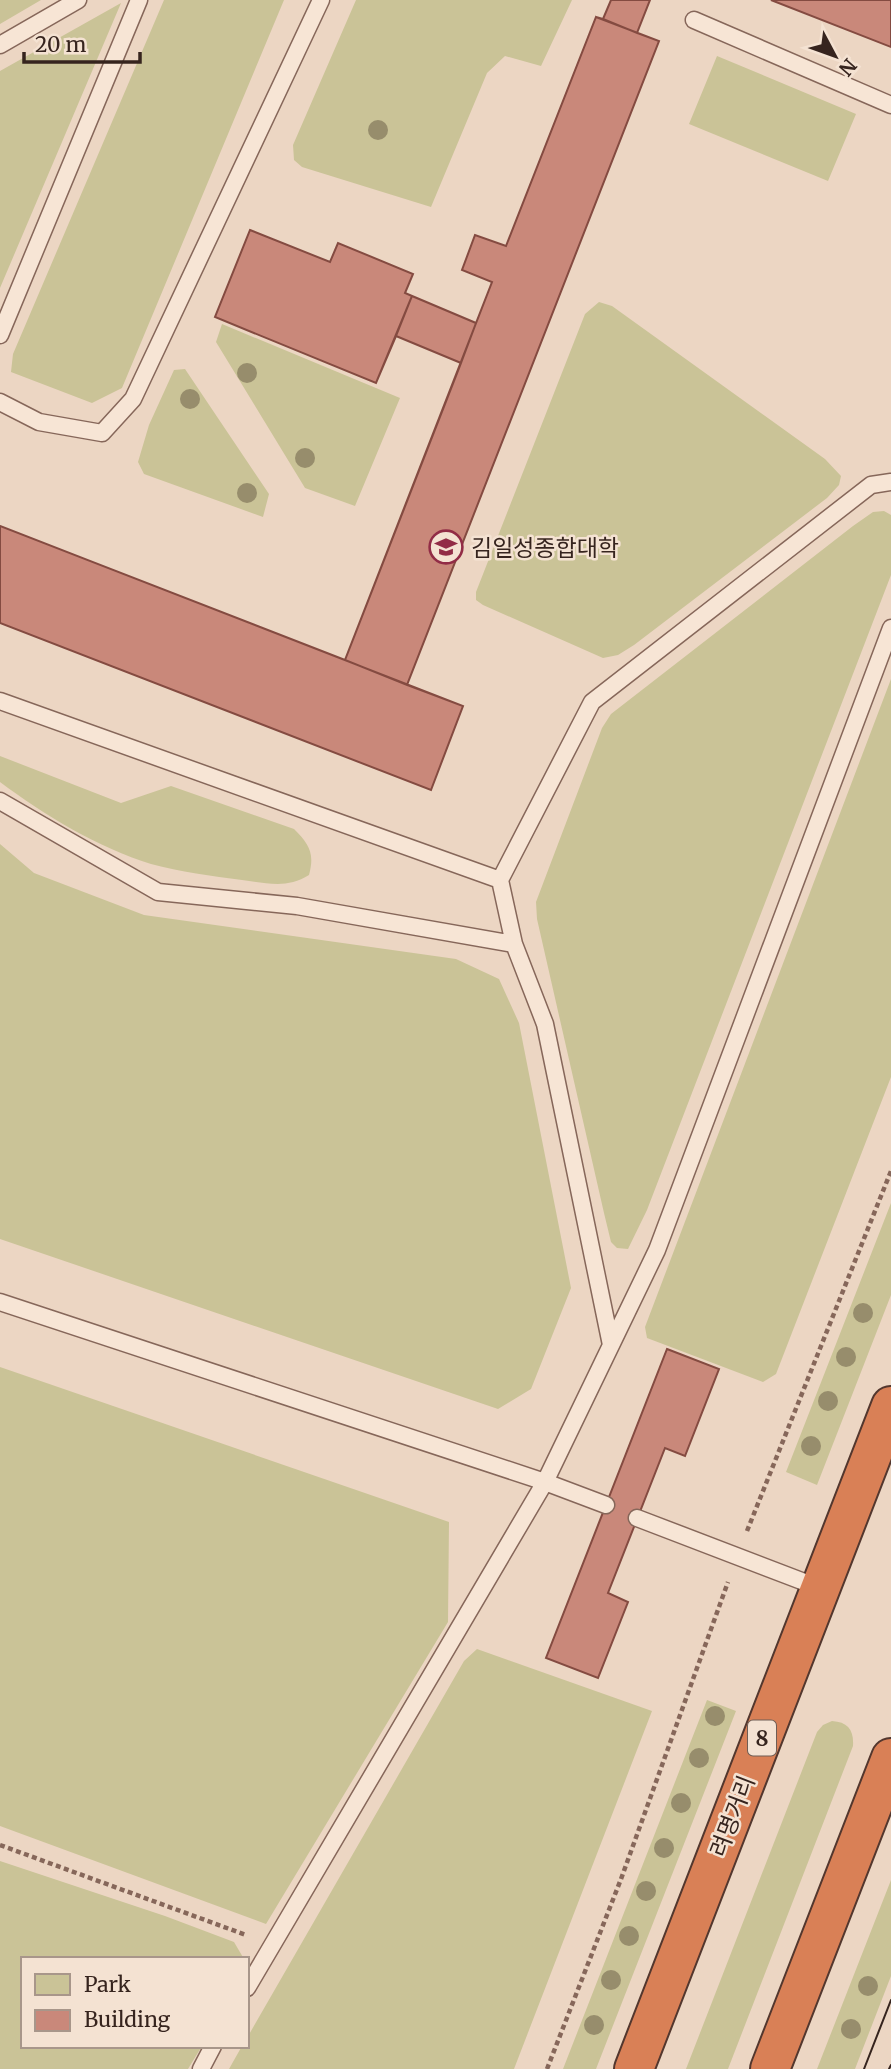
<svg xmlns="http://www.w3.org/2000/svg" width="891" height="2069" viewBox="0 0 891 2069" font-family="Merriweather,'Noto Sans KR',serif">
<style>
.green{fill:#cac397}
.building{fill:#c9887a;stroke:#844b41;stroke-width:2}
.lines{fill:none;stroke-linecap:round;stroke-linejoin:round}
.lane-casing{stroke:#86675a;stroke-width:19}
.highway-casing{stroke:#53372e;stroke-width:42}
.path{stroke:#86675a;stroke-width:4.5;stroke-dasharray:5 3.5;stroke-linecap:butt}
.lane{stroke:#f7e5d5;stroke-width:16}
.highway{stroke:#d98056;stroke-width:38}
.tram{stroke:#36241e;stroke-width:2}
.tree{fill:#978d6c}
.labels{text-anchor:middle;dominant-baseline:central;stroke-width:5;stroke-linejoin:round;paint-order:stroke}
.shield{fill:#f4e2d2;stroke:#6f5d54;stroke-width:2}
.shield-label{font-size:21px;font-weight:bold;fill:#36241e}
.poi-label{font-size:23px;fill:#36241e;stroke:#f4e2d2;text-anchor:start}
.street-label{font-size:23px;fill:#36241e;stroke:#f4e2d2}
</style>
<rect width="100%" height="100%" fill="#ecd6c3"/>
<path class="green" d="M 0,0 L 41,0 L 0,24 Z
M 164,0 L 284,0 L 122,388 L 92,403 L 11,372 L 13,354 Z
M 356,0 L 572,0 L 541,66 L 505,56 L 487,73 L 431,207 L 302,167 L 294,160 L 293,145 Z
M 121,3 L 0,288 L 0,71 Z
M 717,56 L 856,114 L 828,181 L 689,124 Z
M 599,302 L 612,306 L 825,459 L 841,476 L 839,485 L 827,498 L 634,645 L 618,655 L 603,658 L 483,605 L 476,600 L 476,592 L 585,314 Z
M 222,324 L 400,398 L 355,506 L 305,488 L 216,342 Z
M 185,369 L 269,494 L 263,517 L 144,474 L 138,462 L 149,425 L 174,370 Z
M 884,511 L 891,515 L 891,575 L 647,1210 L 628,1249 L 617,1248 L 611,1242 L 604,1213 L 537,919 L 536,902 L 602,728 L 611,714 L 853,526 L 873,512 Z
M 891,679 L 891,1077 L 776,1374 L 763,1382 L 647,1338 L 645,1327 Z
M 0,756 L 121,803 L 171,786 L 294,829 C 309,844 315,853 309,875 C 287,889 267,883 242,880 C 212,876 180,872 151,864 C 99,848 44,815 0,782 Z
M 0,844 L 34,873 L 144,915 L 456,959 L 499,979 L 519,1023 L 571,1288 L 531,1389 L 498,1409 L 0,1239 Z
M 891,1203 L 891,1295 L 817,1485 L 786,1472 Z
M 0,1367 L 449,1522 L 448,1622 L 266,1924 L 0,1826 Z
M 477,1649 L 652,1711 L 514,2069 L 229,2069 L 242,2046 L 247,2046 L 247,2038 L 464,1661 Z
M 707,1700 L 736,1711 L 596,2069 L 563,2069 Z
M 832,1721 C 848,1722 854,1730 853,1746 L 728,2069 L 686,2069 L 817,1732 L 823,1725 Z
M 0,1861 L 165,1916 L 234,1942 L 244,1959 L 23,1959 L 23,2046 L 202,2046 L 188,2069 L 0,2069 Z
M 891,1880 L 891,1976 L 855,2069 L 817,2069 Z"/>
<path class="building" d="M 611,0 L 650,0 L 637,33 L 659,41 L 407,685 L 463,706 L 431,790 L 0,623 L 0,526 L 345,660 L 461,363 L 396,336 L 376,383 L 215,317 L 250,230 L 330,262 L 338,243 L 413,274 L 405,293 L 476,323 L 492,282 L 462,270 L 475,235 L 506,246 L 596,17 L 603,19 Z
M 611,0 L 650,0 L 637,33 L 603,19 Z
M 771,0 L 891,0 L 891,47 Z
M 771,0 L 891,0 L 891,47 Z
M 596,17 L 659,41 L 407,685 L 345,660 L 492,282 L 462,270 L 475,235 L 506,246 Z
M 250,230 L 330,262 L 338,243 L 413,274 L 405,293 L 412,296 L 376,383 L 215,317 Z
M 412,296 L 476,323 L 461,363 L 396,336 Z
M 0,526 L 463,706 L 431,790 L 0,623 Z
M 667,1349 L 719,1369 L 685,1456 L 665,1448 L 608,1593 L 628,1602 L 598,1678 L 546,1658 Z"/>
<g class="lines">
<defs>
<path id="lane" d="M 694,20 L 891,105
M 0,45 L 78,0
M 0,335 L 139,0
M 0,402 L 39,422 L 102,433 L 133,399 L 321,0
M 0,701 L 500,880 L 592,702 L 871,485 L 891,482
M 0,801 L 158,892 L 297,906 L 514,944 L 545,1024 L 611,1345
M 500,880 L 514,944
M 0,1302 L 545,1482 L 606,1505
M 637,1518 L 820,1588
M 247,1988 L 545,1482 L 657,1250 L 891,628
M 201,2069 L 213,2046"/>
<path id="highway" d="M 634,2069 L 891,1406
M 770,2069 L 891,1758"/>
</defs>
<use href="#lane" class="lane-casing"/>
<use href="#highway" class="highway-casing"/>
<path class="path" d="M 747,1531 L 891,1171
M 0,1845 L 246,1935
M 547,2069 L 621,1879 L 728,1582"/>
<use href="#lane" class="lane"/>
<use href="#highway" class="highway"/>
<path class="tram" d="M 864,2069 L 891,2000
M 889,2069 L 891,2065"/>
</g>
<g class="tree">
<circle cx="378" cy="130" r="10"/>
<circle cx="247" cy="373" r="10"/>
<circle cx="190" cy="399" r="10"/>
<circle cx="305" cy="458" r="10"/>
<circle cx="247" cy="493" r="10"/>
<circle cx="863" cy="1313" r="10"/>
<circle cx="846" cy="1357" r="10"/>
<circle cx="828" cy="1401" r="10"/>
<circle cx="811" cy="1446" r="10"/>
<circle cx="715" cy="1716" r="10"/>
<circle cx="699" cy="1758" r="10"/>
<circle cx="681" cy="1803" r="10"/>
<circle cx="664" cy="1848" r="10"/>
<circle cx="646" cy="1891" r="10"/>
<circle cx="629" cy="1936" r="10"/>
<circle cx="611" cy="1980" r="10"/>
<circle cx="868" cy="1986" r="10"/>
<circle cx="594" cy="2025" r="10"/>
<circle cx="851" cy="2029" r="10"/>
</g>
<defs>
<symbol id="university-ring" viewBox="-11 -11 22 22"><circle r="9.5" fill="#f4e2d2" stroke="#922c46" stroke-width="1.5"/><path d="M0-5L7-2L0 1L-7-2ZM-4 1L0 2.5L4 1V4Q0 6-4 4Z" fill="#922c46"/></symbol>
</defs>
<g fill-rule="evenodd">
<use href="#university-ring" x="427" y="528" width="38" height="38"/>
</g>
<g class="labels">
<rect class="shield" x="748" y="1720.5" width="28" height="35" rx="5"/>
<g class="shield-label">
<text x="762" y="1738">8</text>
</g>
<g class="poi-label">
<text x="471" y="547">김일성종합대학</text>
</g>
<g class="street-label">
<text transform="translate(732 1816) rotate(-69)">려명거리</text>
</g>
</g>
<rect x="21" y="1957" width="228" height="91" fill="#f4e2d2" stroke="#a8968a" stroke-width="2"/>
<rect x="35" y="1974" width="35" height="21" fill="#cac397" stroke="#a8968a" stroke-width="2"/>
<text x="84" y="1992" font-size="21" fill="#36241e">Park</text>
<rect x="35" y="2010" width="35" height="21" fill="#c9887a" stroke="#a8968a" stroke-width="2"/>
<text x="84" y="2027" font-size="21" fill="#36241e">Building</text>
<g transform="translate(835 56) rotate(131)" stroke="#f4e2d2" stroke-width="5" paint-order="stroke">
<path d="M0-5L12 26L0 18L-12 26Z" fill="#36241e"/>
<text y="-10" font-size="19" font-weight="bold" text-anchor="middle" fill="#36241e">N</text>
</g>
<path d="M24 52v10h116v-10" fill="none" stroke="#36241e" stroke-width="3.5"/>
<text x="35" y="52" font-size="21" fill="#36241e" stroke="#f4e2d2" stroke-width="5" paint-order="stroke">20 m</text>
</svg>
